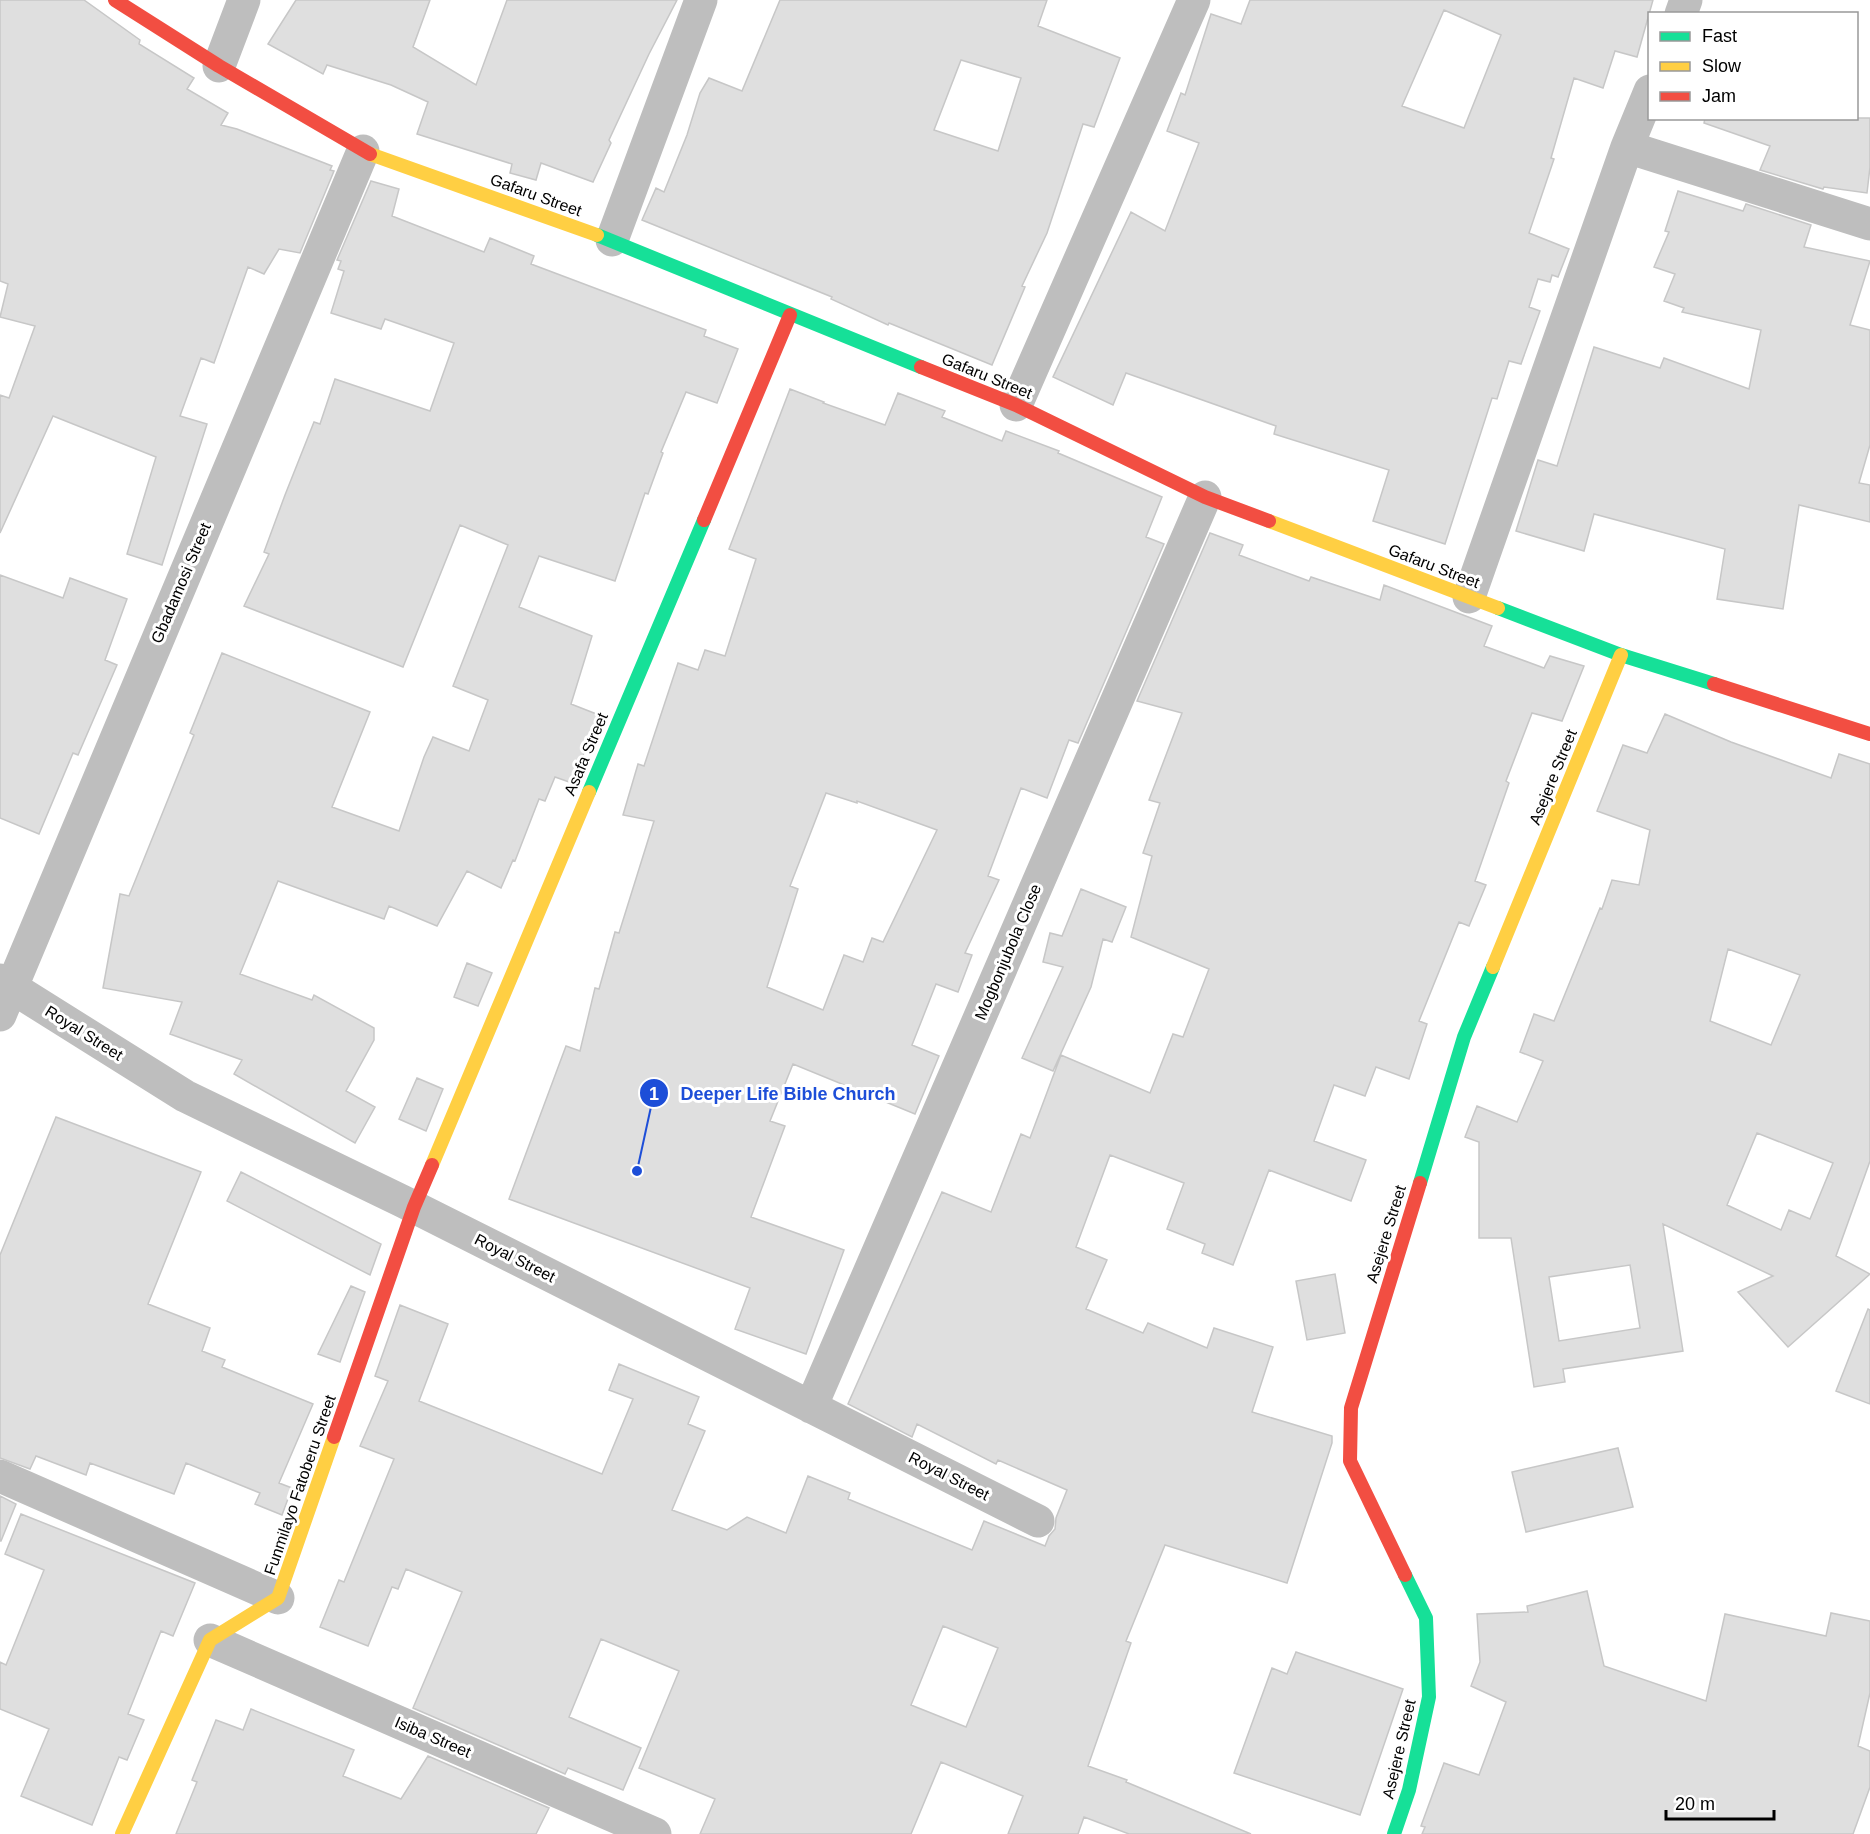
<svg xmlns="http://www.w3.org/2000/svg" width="1870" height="1834" viewBox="0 0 1870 1834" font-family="Arial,sans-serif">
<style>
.building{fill:#dfdfdf;stroke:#c7c7c7;stroke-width:1.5;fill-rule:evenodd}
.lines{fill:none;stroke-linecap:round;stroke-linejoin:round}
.street{stroke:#bebebe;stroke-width:33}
.fast{stroke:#16e098;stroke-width:14}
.slow{stroke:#ffcf43;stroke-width:14}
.jam{stroke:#f24e42;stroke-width:14}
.labels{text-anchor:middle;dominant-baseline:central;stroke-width:6;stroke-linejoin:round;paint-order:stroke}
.street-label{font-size:16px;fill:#000;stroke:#fff}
.leader{fill:none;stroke:#1d4ed8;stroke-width:2}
.callout-dot{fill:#1d4ed8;stroke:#fff;stroke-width:2}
.mark-label{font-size:18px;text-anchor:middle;font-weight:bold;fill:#fff}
.callout-label{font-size:18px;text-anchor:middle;font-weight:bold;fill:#1d4ed8;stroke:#fff;stroke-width:6;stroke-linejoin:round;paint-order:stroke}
</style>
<rect width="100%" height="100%" fill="#fff"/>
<path class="building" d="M 0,0 L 84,0 L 140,40 L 139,44 L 194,78 L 187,89 L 228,113 L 221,125 L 237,129 L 332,166 L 330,170 L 334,171 L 300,253 L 279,249 L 264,274 L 248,267 L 214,363 L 201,358 L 180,416 L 207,424 L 162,565 L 127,554 L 156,457 L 53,416 L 0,533 L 0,395 L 9,398 L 35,326 L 0,317 L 8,284 L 0,281 Z
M 296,0 L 430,0 L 413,47 L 476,85 L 507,0 L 677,0 L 649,54 L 609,140 L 611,143 L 593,182 L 541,163 L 536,180 L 510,173 L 512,164 L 417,134 L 428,102 L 391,85 L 327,65 L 323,74 L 268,44 Z
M 780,0 L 1047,0 L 1038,26 L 1120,58 L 1094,127 L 1083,124 L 1047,233 L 1022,286 L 1025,287 L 992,365 L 889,323 L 888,325 L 831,299 L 832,297 L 642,220 L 656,188 L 664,192 L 687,135 L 700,93 L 709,78 L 742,91 ZM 961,60 L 1021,78 L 998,151 L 934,130 Z
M 1250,0 L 1653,0 L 1637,57 L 1615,51 L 1603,88 L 1574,78 L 1551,158 L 1554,159 L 1529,233 L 1569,249 L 1558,277 L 1552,275 L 1550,282 L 1538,279 L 1529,307 L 1540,311 L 1521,364 L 1509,361 L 1497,399 L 1492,398 L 1445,544 L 1373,521 L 1389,470 L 1274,434 L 1276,426 L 1126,373 L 1113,405 L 1053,377 L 1131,212 L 1165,231 L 1199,143 L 1167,131 L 1181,93 L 1185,95 L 1211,14 L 1241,24 ZM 1444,10 L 1501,35 L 1464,128 L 1402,106 Z
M 1705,118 L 1870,118 L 1870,167 L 1867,193 L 1824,187 L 1823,189 L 1760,170 L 1770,146 L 1704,123 Z
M 371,181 L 399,189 L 392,216 L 484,252 L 490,238 L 534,256 L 531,264 L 706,330 L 704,336 L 738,349 L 717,403 L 686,392 L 661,452 L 663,453 L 648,494 L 645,493 L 615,581 L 539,556 L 519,607 L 592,636 L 571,704 L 599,715 L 572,783 L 555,777 L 545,801 L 539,799 L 515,861 L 513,860 L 501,888 L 467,871 L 437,926 L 389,906 L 384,919 L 278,881 L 240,974 L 312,1000 L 314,995 L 374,1028 L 374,1040 L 346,1091 L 375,1107 L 355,1143 L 234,1074 L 242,1060 L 170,1034 L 182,1002 L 103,988 L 120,894 L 129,896 L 194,735 L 190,733 L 222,653 L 370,712 L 332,807 L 399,831 L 424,757 L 433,737 L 469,751 L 488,700 L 453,686 L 508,545 L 460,525 L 403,667 L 244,606 L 269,554 L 264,552 L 285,495 L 314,422 L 320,424 L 335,379 L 430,411 L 454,343 L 385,319 L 381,329 L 331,313 L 344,271 L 338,269 L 341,261 L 337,260 Z
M 1678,191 L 1743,211 L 1746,204 L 1811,225 L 1804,247 L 1870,261 L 1850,325 L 1870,330 L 1870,445 L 1859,483 L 1870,485 L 1870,522 L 1799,505 L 1783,609 L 1717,599 L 1725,549 L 1594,514 L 1584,551 L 1516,531 L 1538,460 L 1557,466 L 1594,347 L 1660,368 L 1664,358 L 1749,389 L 1761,330 L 1682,312 L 1684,308 L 1664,301 L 1675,274 L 1654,267 L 1669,232 L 1665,231 Z
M 790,389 L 824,402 L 823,403 L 885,425 L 898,393 L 945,411 L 942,417 L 1002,441 L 1006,431 L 1059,451 L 1058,453 L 1162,497 L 1146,537 L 1164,544 L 1078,743 L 1069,740 L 1047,798 L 1021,788 L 988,876 L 999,880 L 965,953 L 972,955 L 958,992 L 936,984 L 912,1045 L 939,1056 L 915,1114 L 793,1064 L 770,1121 L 785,1126 L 751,1217 L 844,1250 L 806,1354 L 735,1329 L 750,1288 L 509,1199 L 566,1046 L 580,1051 L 595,988 L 599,989 L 615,932 L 619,933 L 654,821 L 623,815 L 638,764 L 644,766 L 678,663 L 698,670 L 705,650 L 725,656 L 756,559 L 729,549 ZM 826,793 L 857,803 L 857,801 L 937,830 L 883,942 L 872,938 L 863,962 L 844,955 L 823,1010 L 767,987 L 798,889 L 790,886 Z
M 1210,533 L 1243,545 L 1239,555 L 1309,581 L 1311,577 L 1380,600 L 1384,585 L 1492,626 L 1484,646 L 1544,668 L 1550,656 L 1584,666 L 1562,721 L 1532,713 L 1506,781 L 1509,783 L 1475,881 L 1486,885 L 1469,926 L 1459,922 L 1419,1021 L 1427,1024 L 1409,1079 L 1376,1067 L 1365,1096 L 1334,1085 L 1314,1141 L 1366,1160 L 1351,1201 L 1269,1170 L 1233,1265 L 1202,1253 L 1205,1244 L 1167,1229 L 1184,1183 L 1110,1155 L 1076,1247 L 1107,1260 L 1086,1309 L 1143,1333 L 1148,1323 L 1207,1348 L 1214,1328 L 1273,1347 L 1252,1412 L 1332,1436 L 1332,1443 L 1287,1583 L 1165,1545 L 1126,1641 L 1131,1643 L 1088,1766 L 1127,1780 L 1126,1782 L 1251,1834 L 1129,1834 L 1084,1817 L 1078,1834 L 1008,1834 L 1023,1796 L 941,1762 L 911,1834 L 700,1834 L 715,1799 L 639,1768 L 679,1671 L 601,1639 L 569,1717 L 641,1748 L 623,1790 L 568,1768 L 565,1774 L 413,1708 L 462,1592 L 406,1569 L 398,1589 L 392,1587 L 368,1646 L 320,1627 L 339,1580 L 344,1582 L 394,1459 L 360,1446 L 388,1381 L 375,1376 L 400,1305 L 448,1324 L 419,1401 L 602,1474 L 633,1399 L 609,1390 L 619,1364 L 699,1397 L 688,1424 L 705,1431 L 672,1510 L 727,1530 L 747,1517 L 786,1533 L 808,1476 L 850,1493 L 848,1499 L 972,1550 L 984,1521 L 1045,1546 L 1049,1536 L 1055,1529 L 1056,1518 L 1067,1490 L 998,1460 L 996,1464 L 917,1424 L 912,1437 L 848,1404 L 942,1192 L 991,1212 L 1021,1134 L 1030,1138 L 1061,1055 L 1150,1093 L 1173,1034 L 1183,1037 L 1209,969 L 1131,937 L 1152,856 L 1143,853 L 1160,803 L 1149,800 L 1182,713 L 1137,701 ZM 943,1626 L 998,1648 L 966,1727 L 911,1705 Z
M 0,575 L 63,598 L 70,578 L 127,599 L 105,660 L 117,665 L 78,755 L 73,753 L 39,834 L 0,818 Z
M 1665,714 L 1731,742 L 1831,778 L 1839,754 L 1870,764 L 1870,1161 L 1836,1256 L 1870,1274 L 1788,1347 L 1738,1292 L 1773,1276 L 1663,1224 L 1683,1351 L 1563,1369 L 1565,1382 L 1534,1387 L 1511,1238 L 1479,1238 L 1479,1142 L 1465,1137 L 1477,1106 L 1517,1122 L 1543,1061 L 1520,1052 L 1534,1014 L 1554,1021 L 1600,908 L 1602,909 L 1612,880 L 1639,885 L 1650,830 L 1597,811 L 1623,745 L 1647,753 ZM 1728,949 L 1800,975 L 1771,1045 L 1710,1021 ZM 1757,1133 L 1833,1163 L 1810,1219 L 1789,1210 L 1781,1230 L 1727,1205 ZM 1630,1265 L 1640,1328 L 1559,1341 L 1549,1277 Z
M 1081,889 L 1126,907 L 1112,942 L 1103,939 L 1091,987 L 1053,1071 L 1022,1058 L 1063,967 L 1043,962 L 1050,933 L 1062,936 Z
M 467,963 L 492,973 L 478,1006 L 454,997 Z
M 417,1078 L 443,1089 L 426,1131 L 399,1119 Z
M 56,1117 L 201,1172 L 148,1304 L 210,1328 L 202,1351 L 225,1360 L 222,1367 L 313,1404 L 279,1483 L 292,1488 L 282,1515 L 255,1504 L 260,1493 L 186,1463 L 174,1494 L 90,1463 L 86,1475 L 36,1456 L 30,1469 L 0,1458 L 0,1255 Z
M 241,1172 L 381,1244 L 370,1275 L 227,1201 Z
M 1335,1274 L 1345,1333 L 1307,1340 L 1296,1281 Z
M 351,1286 L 365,1292 L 340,1362 L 318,1354 Z
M 1868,1309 L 1870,1310 L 1870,1404 L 1836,1391 Z
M 1618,1448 L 1633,1507 L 1526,1532 L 1512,1472 Z
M 0,1496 L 16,1504 L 1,1541 L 0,1541 Z
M 21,1514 L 195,1583 L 173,1636 L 161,1631 L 128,1714 L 144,1720 L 127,1760 L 119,1757 L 92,1825 L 21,1796 L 49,1729 L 0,1709 L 0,1662 L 6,1665 L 44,1570 L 5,1554 Z
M 1587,1591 L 1604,1666 L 1706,1701 L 1725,1614 L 1826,1636 L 1831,1613 L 1870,1621 L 1870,1693 L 1858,1746 L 1870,1751 L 1870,1787 L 1853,1834 L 1422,1834 L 1425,1827 L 1421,1826 L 1444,1763 L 1479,1775 L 1506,1702 L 1471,1686 L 1480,1662 L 1477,1614 L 1528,1612 L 1527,1606 Z
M 1296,1652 L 1403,1689 L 1360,1815 L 1234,1773 L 1272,1668 L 1287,1674 Z
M 251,1709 L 354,1750 L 343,1776 L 401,1799 L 428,1756 L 549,1808 L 536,1834 L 176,1834 L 197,1782 L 192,1780 L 216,1720 L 243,1730 Z"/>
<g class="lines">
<path class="street" d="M 1681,14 L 1686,0
M 219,66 L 244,0
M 1627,147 L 1870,224
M 612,240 L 701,0
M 1016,405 L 1194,0
M 1469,597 L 1627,147 L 1650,91
M 0,980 L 185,1096 L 402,1201 L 1038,1521
M 0,1015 L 363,151
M 811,1407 L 1205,497
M 0,1476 L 278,1598
M 210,1640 L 655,1834"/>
<path class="fast" d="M 597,235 L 921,367
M 1498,608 L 1621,655 L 1714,684
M 589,792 L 704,520
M 1420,1183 L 1464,1037 L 1493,967
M 1394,1834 L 1409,1790 L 1429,1697 L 1426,1618 L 1405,1575"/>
<path class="slow" d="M 370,154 L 597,235
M 1269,521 L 1498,608
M 1493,967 L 1621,655
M 432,1165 L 589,792
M 122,1834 L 210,1640 L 278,1598 L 334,1437"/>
<path class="jam" d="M 115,0 L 219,66 L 370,154
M 921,367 L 1016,405 L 1205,497 L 1269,521
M 704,520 L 790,315
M 1714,684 L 1870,734
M 334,1437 L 414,1207 L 432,1165
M 1405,1575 L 1350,1461 L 1351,1408 L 1420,1183"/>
</g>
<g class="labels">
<g class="street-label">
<text transform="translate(536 195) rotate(20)">Gafaru Street</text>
<text transform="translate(987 376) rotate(22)">Gafaru Street</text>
<text transform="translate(1434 566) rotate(21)">Gafaru Street</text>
<text transform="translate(181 583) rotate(-67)">Gbadamosi Street</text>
<text transform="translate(586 754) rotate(-67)">Asafa Street</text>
<text transform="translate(1553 777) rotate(-68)">Asejere Street</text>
<text transform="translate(1008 952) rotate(-67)">Mogbonjubola Close</text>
<text transform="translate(84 1033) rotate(32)">Royal Street</text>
<text transform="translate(1386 1234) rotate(-73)">Asejere Street</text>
<text transform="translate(515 1258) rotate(27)">Royal Street</text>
<text transform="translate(949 1476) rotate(27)">Royal Street</text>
<text transform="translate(300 1485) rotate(-71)">Funmilayo Fatoberu Street</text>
<text transform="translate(433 1737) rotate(23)">Isiba Street</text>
<text transform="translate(1399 1749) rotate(-77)">Asejere Street</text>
</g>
</g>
<path class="leader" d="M637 1171L654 1093"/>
<g class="callout-dot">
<circle cx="637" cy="1171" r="6"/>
<circle cx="654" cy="1093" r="15"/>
</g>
<g class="mark-label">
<text x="654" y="1100">1</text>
</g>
<g class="callout-label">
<text x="788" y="1100">Deeper Life Bible Church</text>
</g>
<rect x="1648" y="12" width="210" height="108" fill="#ffffff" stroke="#999999" stroke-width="1.5"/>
<rect x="1660" y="32" width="30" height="9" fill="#16e098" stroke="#999999" stroke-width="1.5"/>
<text x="1702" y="42" font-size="18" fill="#000000">Fast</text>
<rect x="1660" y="62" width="30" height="9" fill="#ffcf43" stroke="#999999" stroke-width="1.5"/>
<text x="1702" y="72" font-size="18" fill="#000000">Slow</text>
<rect x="1660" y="92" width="30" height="9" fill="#f24e42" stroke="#999999" stroke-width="1.5"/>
<text x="1702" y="102" font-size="18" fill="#000000">Jam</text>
<path d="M1666 1810v9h108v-9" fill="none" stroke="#000000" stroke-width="3"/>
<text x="1675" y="1810" font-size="18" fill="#000000" stroke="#ffffff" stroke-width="4.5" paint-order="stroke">20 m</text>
</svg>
